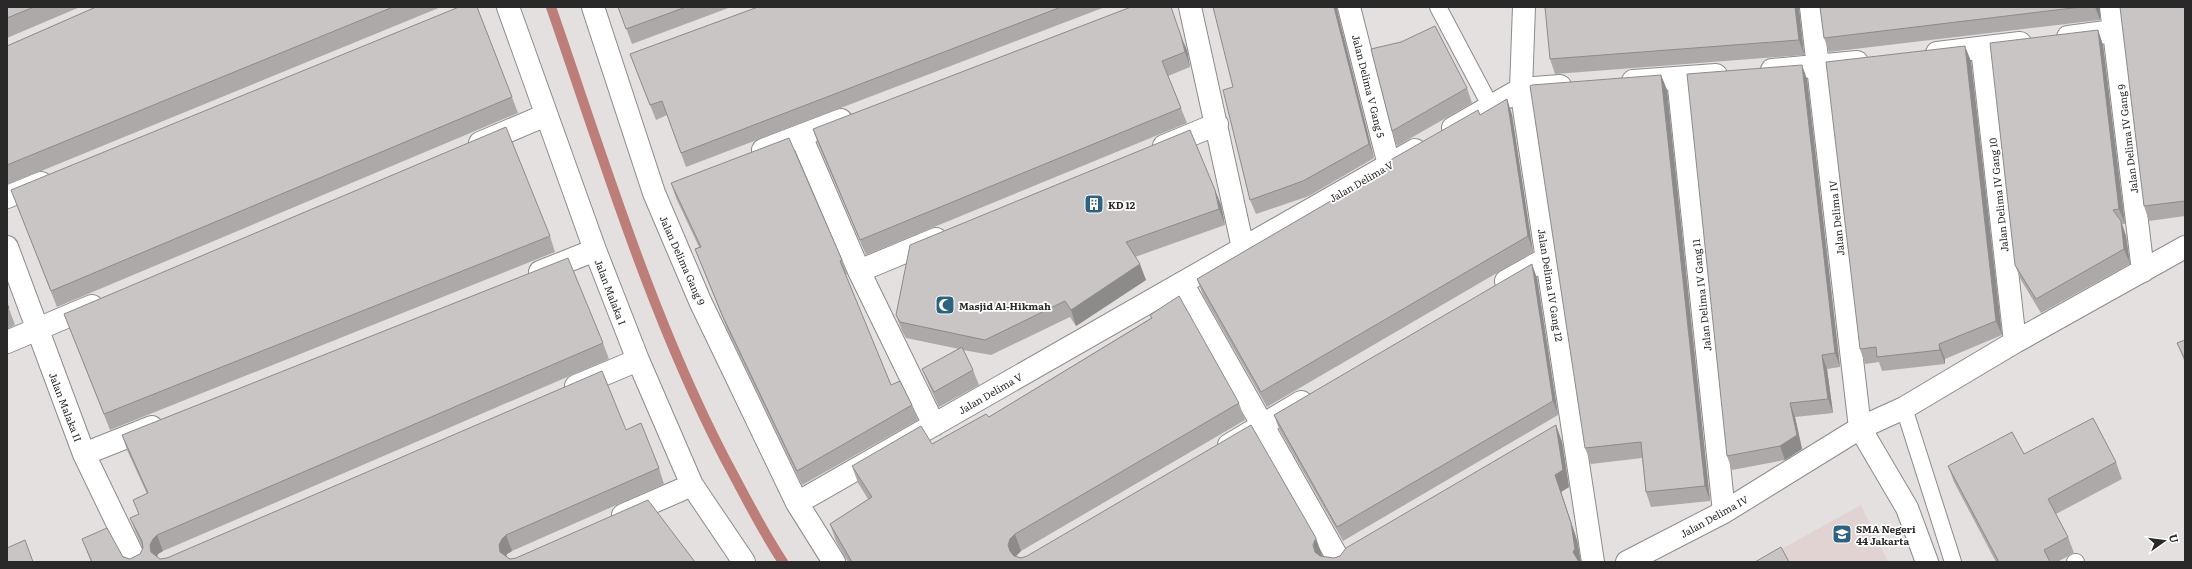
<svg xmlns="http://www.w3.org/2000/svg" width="2192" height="569" viewBox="0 0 2192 569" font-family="Literata,serif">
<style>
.built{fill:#e1d3d2}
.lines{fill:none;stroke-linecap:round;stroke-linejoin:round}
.stream{stroke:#bd7e7a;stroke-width:10}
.lane-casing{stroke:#8f8a8a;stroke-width:18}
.street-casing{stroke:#8f8a8a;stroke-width:24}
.lane{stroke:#fff;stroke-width:16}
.street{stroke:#fff;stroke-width:22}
.wall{fill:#aea9a9}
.shaded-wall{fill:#8d8a8a}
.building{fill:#cac5c5;stroke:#8d8a8a}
.labels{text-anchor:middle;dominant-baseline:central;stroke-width:3.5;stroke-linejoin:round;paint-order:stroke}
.street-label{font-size:10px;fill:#2a2929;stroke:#fff}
.poi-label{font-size:10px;font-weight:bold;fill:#2a2929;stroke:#fff;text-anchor:start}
</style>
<rect width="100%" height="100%" fill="#e4e0df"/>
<path class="built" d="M 1861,505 L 1888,562 L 1758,562 Z"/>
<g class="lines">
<path class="stream" d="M 551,7 C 604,160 651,316 725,459 C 744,494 761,529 783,562"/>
<defs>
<path id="lane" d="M 1438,7 L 1491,107
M 1904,408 L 1953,562
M 2075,562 L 2076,562"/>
<path id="street" d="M 508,7 L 595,250 L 638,360 L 692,485 L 744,562
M 593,7 L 654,193 L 700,301 L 797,503 L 834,562
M 1190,7 L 1243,248
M 1349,7 L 1389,165
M 1524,7 L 1521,89 L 1593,562
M 1811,7 L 1860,428 L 1907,508 L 1927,562
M 2111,7 L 2143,271
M 2068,37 L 2114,31
M 1982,48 L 2015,342
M 1937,53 L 2020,43
M 1772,70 L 1857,62
M 1678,78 L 1724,512
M 1633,81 L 1716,75
M 1453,128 L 1521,89 L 1560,86
M 801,136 L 859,271 L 934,425
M 480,143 L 546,115
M 1164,146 L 1217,124
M 763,150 L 841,120
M 7,197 L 41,183
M 7,247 L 84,454 L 136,562
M 859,271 L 936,239
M 540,272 L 595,250
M 1506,281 L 1547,258
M 1182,283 L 1340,562
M 7,342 L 92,306
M 576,386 L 638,360
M 1229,445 L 1301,402
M 84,454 L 152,427
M 797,503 L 1415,150
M 623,515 L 692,485
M 1627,562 L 1724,512 L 1860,428 L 1904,408 L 2015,342 L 2185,247"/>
</defs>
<use href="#lane" class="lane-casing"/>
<use href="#street" class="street-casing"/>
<use href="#lane" class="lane"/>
<use href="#street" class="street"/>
</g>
<path class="wall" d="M 7,7 L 80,7 L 7,38 Z
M 96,7 L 441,7 L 7,185 L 7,46 Z
M 618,7 L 731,7 L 632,44 Z
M 758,7 L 1105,7 L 686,167 L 667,115 L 656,120 L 630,54 Z
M 1820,7 L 2100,7 L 2100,20 L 1829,52 L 1824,38 Z
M 2185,7 L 2185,216 L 2149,221 L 2144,206 Z
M 1799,8 L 1804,55 L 1555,74 L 1550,59 Z
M 1337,10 L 1374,158 L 1309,196 L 1256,214 L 1250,200 Z
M 2098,30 L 2103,45 L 2125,224 L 2122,224 L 2126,236 L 2130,264 L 2041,313 L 2021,280 L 2015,265 Z
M 1187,50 L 1190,67 L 1168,76 L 1187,123 L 866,255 L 818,144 L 813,129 Z
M 1971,61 L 2002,335 L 1945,359 L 1945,364 L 1882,371 L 1879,362 L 1865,364 L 1860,349 Z
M 1661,75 L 1667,90 L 1710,501 L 1651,507 L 1646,492 L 1642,458 L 1591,464 L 1585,448 Z
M 1807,79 L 1840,367 L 1827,369 L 1833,413 L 1795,417 L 1802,449 L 1785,460 L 1732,470 L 1727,456 Z
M 1467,88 L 1472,103 L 1397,146 L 1392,131 Z
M 512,97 L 518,113 L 57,307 L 11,190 Z
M 1507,99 L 1512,115 L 1533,252 L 1267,407 L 1203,295 L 1197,279 L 1389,167 L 1387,162 L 1480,115 Z
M 671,183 L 842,260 L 847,274 L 845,275 L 891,385 L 912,405 L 918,420 L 802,485 L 728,331 L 695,249 L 699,247 L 676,198 Z
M 1215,190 L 1221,205 L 1225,225 L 1135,257 L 1146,280 L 1076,326 L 1070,317 L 991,355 L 963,350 L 973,370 L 979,385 L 939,407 L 928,383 L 922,369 L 959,349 L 906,338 L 902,331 L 896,315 Z
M 550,236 L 555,252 L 110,430 L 64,314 Z
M 1537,278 L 1558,415 L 1343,541 L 1279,429 L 1274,415 Z
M 7,303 L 15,325 L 7,329 Z
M 1150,315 L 1239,403 L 1245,420 L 1021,551 L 1016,556 L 1021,558 L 1322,555 L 1321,556 L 1334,558 L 1340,556 L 1556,425 L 1562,442 L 1569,487 L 1561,492 L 1577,540 L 1581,562 L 848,562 L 836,541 L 830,524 L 868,499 L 858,483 L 852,466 L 932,444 L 989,417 L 1151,318 Z
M 2185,340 L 2185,363 L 2177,343 Z
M 603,343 L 609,359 L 163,551 L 158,554 L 157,556 L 160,559 L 167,558 L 626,430 L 659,468 L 664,484 L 512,551 L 507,554 L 506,556 L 510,559 L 695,562 L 91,562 L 88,554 L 82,539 L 130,559 L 140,554 L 143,548 L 136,533 L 130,518 L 139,514 L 133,500 L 147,494 L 127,450 L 122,435 Z
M 2024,454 L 2116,462 L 2122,479 L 2056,514 L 2068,537 L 2074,553 L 2057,562 L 1996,562 L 1954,482 L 1948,466 Z"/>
<path class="shaded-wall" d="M 1334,7 L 1337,7 L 1337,10 L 1374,158 L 1369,144 Z
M 1795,7 L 1799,7 L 1799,8 L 1804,55 L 1799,40 Z
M 2095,7 L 2100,7 L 2100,20 Z
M 2098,30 L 2103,45 L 2125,224 L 2119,209 Z
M 1181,36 L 1187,50 L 1190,67 L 1185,52 Z
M 1965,46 L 1971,61 L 2002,335 L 1996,321 Z
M 1802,65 L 1807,79 L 1840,367 L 1835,353 Z
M 1661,75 L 1667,90 L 1710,501 L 1705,486 Z
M 1507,99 L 1512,115 L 1533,252 L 1528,236 Z
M 1215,190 L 1221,205 L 1225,225 L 1219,209 Z
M 2121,221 L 2126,236 L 2130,264 L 2124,249 Z
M 1140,264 L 1146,280 L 1076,326 L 1071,310 Z
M 1532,264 L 1537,278 L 1558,415 L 1553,401 Z
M 1939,344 L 1945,359 L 1945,364 L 1940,350 Z
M 1822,355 L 1827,369 L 1833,413 L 1828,399 Z
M 1790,403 L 1795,417 L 1802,449 L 1785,460 L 1780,446 Z
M 1556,425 L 1562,442 L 1569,487 L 1561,492 L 1577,540 L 1581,562 L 1577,562 L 1573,552 L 1555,475 Z
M 1015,534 L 1021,551 L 1016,556 L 1015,562 L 1010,551 L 1008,545 L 1010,539 Z
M 157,535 L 163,551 L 158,554 L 156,560 L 151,552 L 150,545 L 153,539 Z
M 506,535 L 512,551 L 507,554 L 505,560 L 500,552 L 499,545 L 502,539 Z
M 1316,538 L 1322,555 L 1320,562 L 1315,552 L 1313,545 Z"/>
<path class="building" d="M 7,7 L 34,7 L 7,18 Z
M 96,7 L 393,7 L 7,165 L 7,46 Z
M 459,7 L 477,7 L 512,97 L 51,291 L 11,190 Z
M 618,7 L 686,7 L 626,29 Z
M 758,7 L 1061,7 L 681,153 L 662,101 L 650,105 L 630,54 Z
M 1131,7 L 1171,7 L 1181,36 L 1185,52 L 1162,61 L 1181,108 L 860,240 L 813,129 Z
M 1213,7 L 1334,7 L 1369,144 L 1303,181 L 1250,200 L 1223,90 L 1233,87 Z
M 1545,7 L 1795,7 L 1799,40 L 1550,59 Z
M 1820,7 L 2081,7 L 1824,38 Z
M 2120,7 L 2185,7 L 2185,201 L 2144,206 Z
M 1435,26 L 1467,88 L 1392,131 L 1371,49 L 1401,42 Z
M 2098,30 L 2119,209 L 2113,210 L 2121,221 L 2124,249 L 2036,299 L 2015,265 L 1990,43 Z
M 1965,46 L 1996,321 L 1939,344 L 1940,350 L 1877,357 L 1876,347 L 1860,349 L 1826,62 Z
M 1802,65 L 1835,353 L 1822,355 L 1828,399 L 1790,403 L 1797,435 L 1780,446 L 1727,456 L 1687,74 Z
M 1661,75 L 1705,486 L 1646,492 L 1641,442 L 1585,448 L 1530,86 L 1532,85 Z
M 1507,99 L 1528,236 L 1261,392 L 1197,279 L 1389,167 L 1387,162 L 1478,110 L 1480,115 Z
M 506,127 L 550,236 L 104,414 L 64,314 Z
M 1190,130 L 1215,190 L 1219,209 L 1126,242 L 1140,264 L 1071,310 L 1065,301 L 985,340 L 900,322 L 896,315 L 910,245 Z
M 789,138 L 842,260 L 840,261 L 891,385 L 900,381 L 912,405 L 797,471 L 723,317 L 695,249 L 701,247 L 671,183 Z
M 568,258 L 603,343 L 157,535 L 153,539 L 150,545 L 151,552 L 160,559 L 167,558 L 602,371 L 626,430 L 641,423 L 659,468 L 506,535 L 502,539 L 499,545 L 500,552 L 510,559 L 516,558 L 648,500 L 695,562 L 92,562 L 82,539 L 107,528 L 123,557 L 130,559 L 140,554 L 143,548 L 142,541 L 130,518 L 139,514 L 133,500 L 148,493 L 122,435 Z
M 1532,264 L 1553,401 L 1337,527 L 1274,415 Z
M 1179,296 L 1239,403 L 1015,534 L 1010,539 L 1008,545 L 1010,551 L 1014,556 L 1021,558 L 1027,556 L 1251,425 L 1316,538 L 1313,545 L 1315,552 L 1320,556 L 1334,558 L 1340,556 L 1346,548 L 1556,425 L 1563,470 L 1555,475 L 1571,523 L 1575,549 L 1573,552 L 1579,562 L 852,562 L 830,524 L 872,497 L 852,466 L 921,426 L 932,444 L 986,414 L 989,417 L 1152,318 L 1150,315 Z
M 7,303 L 9,308 L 7,309 Z
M 2185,340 L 2185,359 L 2177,343 Z
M 962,347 L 973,370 L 934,392 L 922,369 Z
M 2093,418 L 2116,462 L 2048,499 L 2068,537 L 2044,550 L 2050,562 L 1999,562 L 1948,466 L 2012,432 L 2024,454 Z
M 25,540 L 33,562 L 7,562 L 7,548 Z
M 1781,547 L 1789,562 L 1755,562 Z"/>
<defs>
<symbol id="building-square" viewBox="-11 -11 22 22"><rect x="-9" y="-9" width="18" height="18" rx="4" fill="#2e637f" stroke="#fff"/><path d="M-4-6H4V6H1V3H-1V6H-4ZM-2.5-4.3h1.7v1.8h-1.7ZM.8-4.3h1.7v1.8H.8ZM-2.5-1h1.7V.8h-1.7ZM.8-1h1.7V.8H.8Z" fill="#fff"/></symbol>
<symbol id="mosque-square" viewBox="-11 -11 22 22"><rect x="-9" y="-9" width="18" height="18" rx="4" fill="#2e637f" stroke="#fff"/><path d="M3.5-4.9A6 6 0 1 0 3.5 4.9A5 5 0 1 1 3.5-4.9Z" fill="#fff"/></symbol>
<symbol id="school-square" viewBox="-11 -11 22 22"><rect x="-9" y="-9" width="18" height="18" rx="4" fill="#2e637f" stroke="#fff"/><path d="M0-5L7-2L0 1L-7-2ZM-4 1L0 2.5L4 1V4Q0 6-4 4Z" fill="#fff"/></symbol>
</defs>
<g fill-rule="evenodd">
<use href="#building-square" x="1083" y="193" width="22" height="22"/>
<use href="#mosque-square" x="934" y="294" width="22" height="22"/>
<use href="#school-square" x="1831" y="523" width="22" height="22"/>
</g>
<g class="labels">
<g class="street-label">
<text transform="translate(1369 86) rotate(76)">Jalan Delima V Gang 5</text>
<text transform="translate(2127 139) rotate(-97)">Jalan Delima IV Gang 9</text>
<text transform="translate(1361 181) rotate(-30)">Jalan Delima V</text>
<text transform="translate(1998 195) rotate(-96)">Jalan Delima IV Gang 10</text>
<text transform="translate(1836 218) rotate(-96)">Jalan Delima IV</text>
<text transform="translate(683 260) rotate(66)">Jalan Delima Gang 9</text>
<text transform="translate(1551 285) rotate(81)">Jalan Delima IV Gang 12</text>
<text transform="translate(611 292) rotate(69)">Jalan Malaka I</text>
<text transform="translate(1701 295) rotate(-96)">Jalan Delima IV Gang 11</text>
<text transform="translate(990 393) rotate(-30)">Jalan Delima V</text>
<text transform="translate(66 407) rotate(69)">Jalan Malaka II</text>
<text transform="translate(1714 516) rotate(-29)">Jalan Delima IV</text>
</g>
<g class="poi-label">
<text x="1108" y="204">KD 12</text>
<text x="959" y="305">Masjid Al-Hikmah</text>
<text x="1856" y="528">SMA Negeri<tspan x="1856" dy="12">44 Jakarta</tspan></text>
</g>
</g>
<rect width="2192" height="569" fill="none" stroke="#2a2929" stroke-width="16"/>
<g transform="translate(2164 541) rotate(76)" stroke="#ffffff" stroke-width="3" paint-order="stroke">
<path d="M0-3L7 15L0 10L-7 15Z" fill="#2a2929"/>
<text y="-6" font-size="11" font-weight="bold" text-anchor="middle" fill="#2a2929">U</text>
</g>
</svg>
